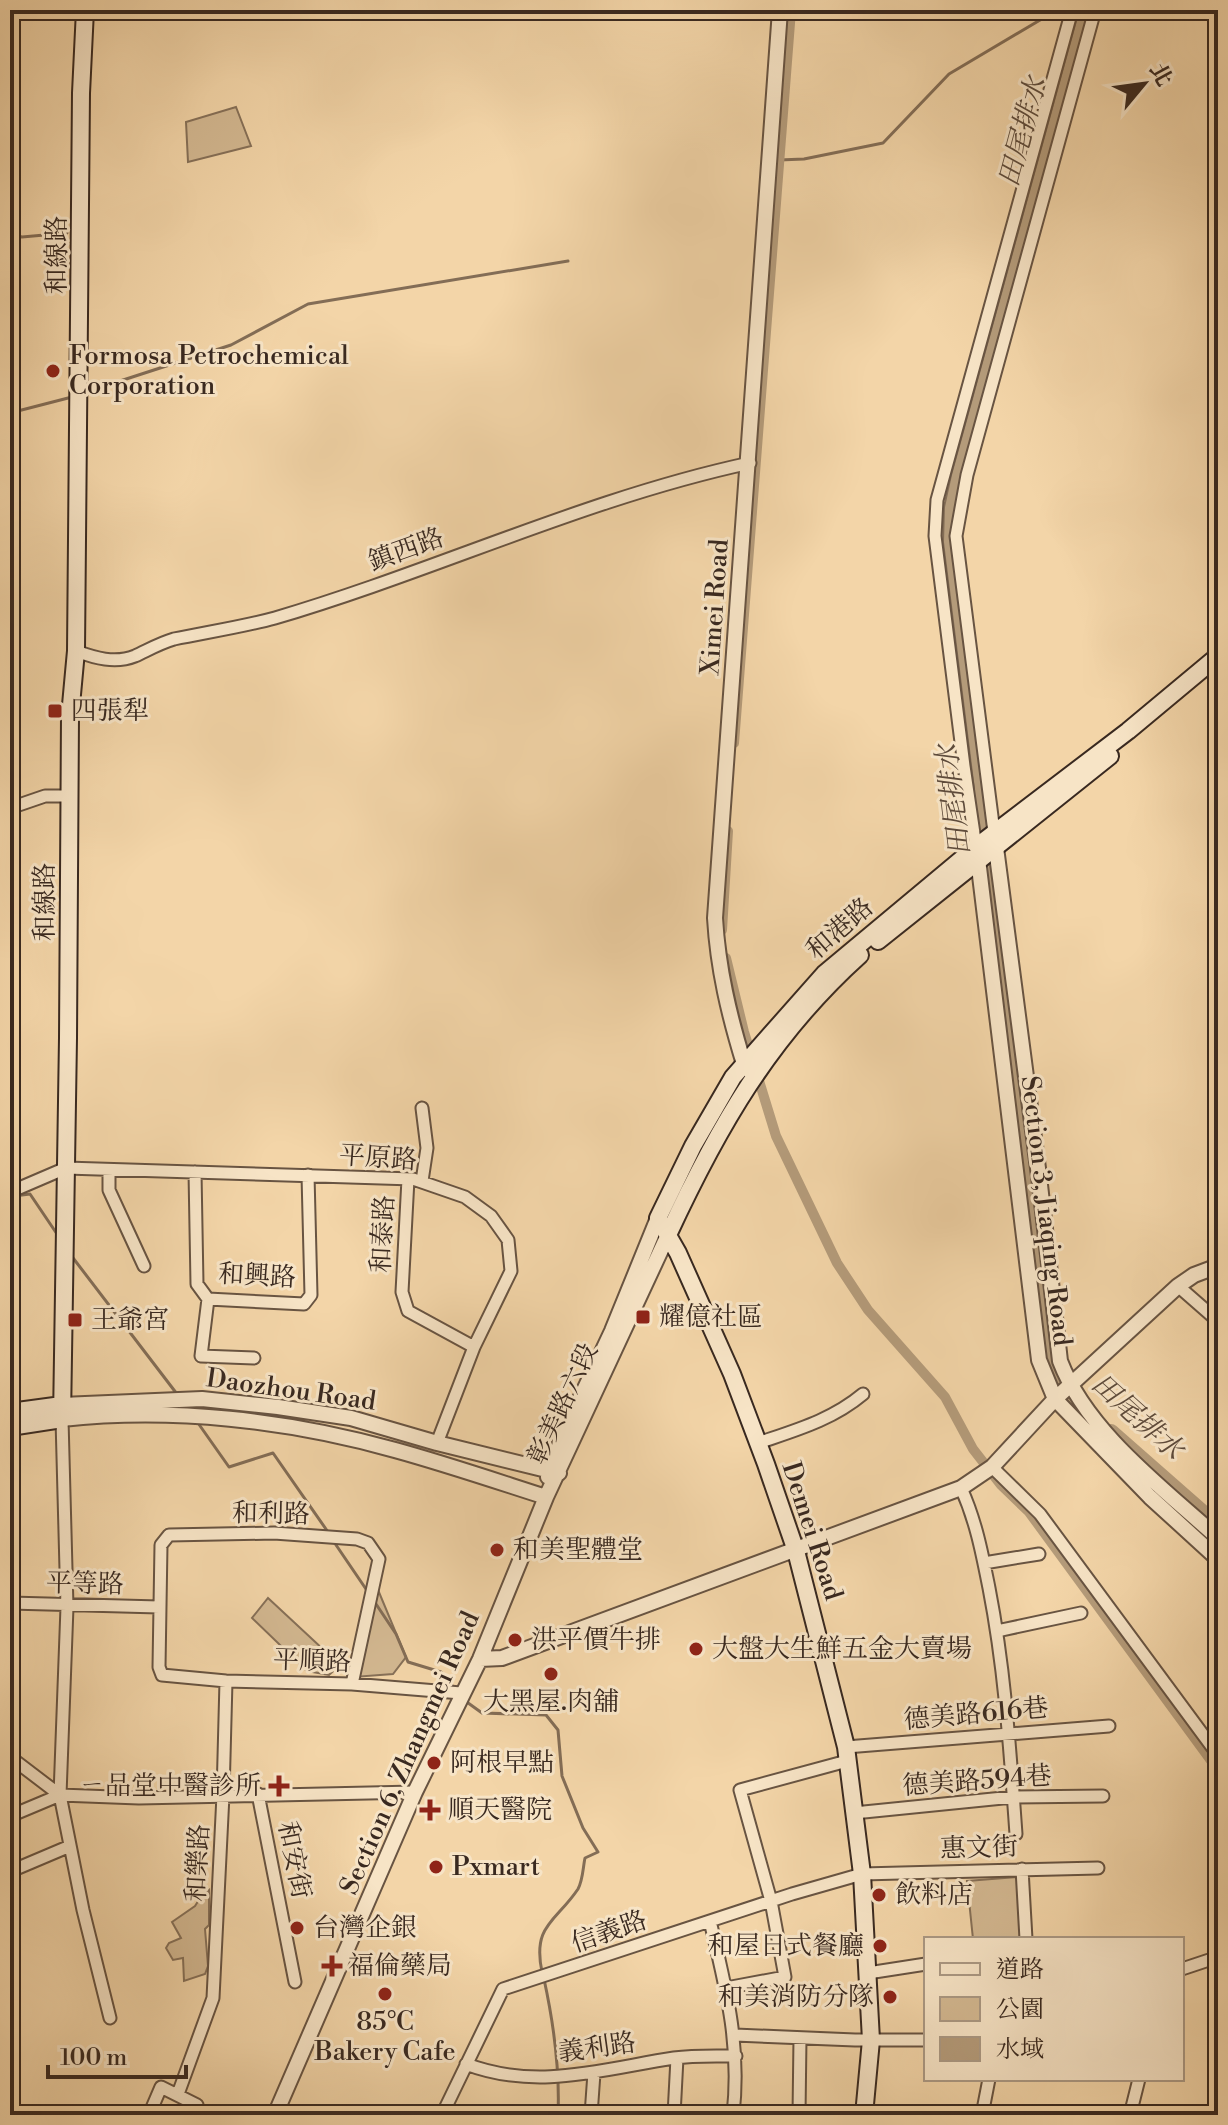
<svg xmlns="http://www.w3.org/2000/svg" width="1228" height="2125" viewBox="0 0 1228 2125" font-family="'Libre Bodoni','Noto Serif TC',serif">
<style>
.green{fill:#d3b891;stroke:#867058;stroke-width:2}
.water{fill:#b49b7a;stroke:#836d56;stroke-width:2}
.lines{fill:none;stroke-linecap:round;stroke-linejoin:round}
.stream{stroke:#836d56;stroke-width:3}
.canal{stroke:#b49b7a;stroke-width:10}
.river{stroke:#b49b7a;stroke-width:16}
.minor-casing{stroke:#685442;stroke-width:15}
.tertiary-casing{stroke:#685442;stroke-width:18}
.secondary-casing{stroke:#392920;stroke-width:20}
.minor{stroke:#f7e4c6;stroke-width:11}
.tertiary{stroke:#f7e4c6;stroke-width:14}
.secondary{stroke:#f7e4c6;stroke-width:16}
.poi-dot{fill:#8f2418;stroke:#f7e4c6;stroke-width:3}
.labels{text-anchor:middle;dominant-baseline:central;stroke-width:6;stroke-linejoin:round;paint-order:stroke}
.street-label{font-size:26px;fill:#392920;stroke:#f7e4c6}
.poi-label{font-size:26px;fill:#392920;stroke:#f7e4c6;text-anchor:start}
.water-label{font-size:28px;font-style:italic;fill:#5e4b3b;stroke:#f7e4c6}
</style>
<rect width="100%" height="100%" fill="#f3d5a8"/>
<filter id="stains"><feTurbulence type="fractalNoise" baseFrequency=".0025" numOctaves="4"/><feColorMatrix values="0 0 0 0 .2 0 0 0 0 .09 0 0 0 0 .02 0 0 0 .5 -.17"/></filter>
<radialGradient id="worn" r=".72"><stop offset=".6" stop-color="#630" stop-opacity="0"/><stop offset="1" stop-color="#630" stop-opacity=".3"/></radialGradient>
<path class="green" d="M 236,107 L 251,146 L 188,162 L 186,122 Z
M 376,1585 L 406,1657 L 393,1674 L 354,1677 Z
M 268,1598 L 340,1665 L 329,1675 L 307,1671 L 252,1618 Z
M 1017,1877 L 1021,1939 L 973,1939 L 967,1881 Z
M 209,1890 L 209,1925 L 205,1929 L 208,1966 L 205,1974 L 184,1981 L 183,1958 L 173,1960 L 166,1948 L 169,1943 L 181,1938 L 172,1922 L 195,1906 L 202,1895 Z"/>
<path class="water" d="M 1079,10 L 1093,10 L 953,527 L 988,813 L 978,821 L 943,542 L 944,507 L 951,475 Z"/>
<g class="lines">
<path class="stream" d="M 779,160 L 804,159 L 883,143 L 949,74 L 1057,10
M 10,234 L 22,237 L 67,233
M 83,393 L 231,345 L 308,304 L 568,261
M 10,413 L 72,397
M 14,1196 L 30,1194 L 57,1234
M 70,1254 L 177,1394
M 198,1423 L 229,1467 L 273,1453 L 328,1532
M 334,1542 L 368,1592
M 374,1601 L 396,1634 L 408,1662 L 441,1672 L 454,1688
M 464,1700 L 482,1713 L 546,1715 L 558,1730 L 562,1776 L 583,1828 L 598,1852 L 585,1858 C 583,1867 583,1880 578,1889 C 556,1922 532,1925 542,1972
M 544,1979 C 554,2025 560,2068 558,2115"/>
<path class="canal" d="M 734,743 L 791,10
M 722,930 L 728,831
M 726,958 L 744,1032 L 776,1136 L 837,1263 L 868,1310 L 945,1397 L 973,1449 L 1001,1485 L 1029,1512 L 1218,1770"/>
<path class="river" d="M 980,796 L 1011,1063 L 1047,1331 L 1056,1380 L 1077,1400
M 1111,1432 L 1218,1526"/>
<defs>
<path id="minor" d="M 76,651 C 95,658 115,664 135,656 C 148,650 160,643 174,639 C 208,632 242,627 275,618 C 435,571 587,498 750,463
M 10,808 L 45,796 L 69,796
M 994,832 L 956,536 L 967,475 L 1095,10
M 976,847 L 964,766 L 935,536 L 937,500 L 1072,10
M 109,1170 L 109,1190 L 144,1266
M 195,1172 L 197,1284 L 208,1299 L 304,1304 L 311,1295 L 308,1175
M 408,1179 L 402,1292 L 408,1311 L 474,1347
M 422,1181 L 427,1148 L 422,1108
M 10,1192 L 66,1168 L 413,1179 L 465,1197 L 491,1216 L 508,1240 L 511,1271 L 474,1347 L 437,1443
M 1178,1286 L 1218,1321
M 208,1299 L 201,1356 L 254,1358
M 62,1419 L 67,1607 L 60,1795 L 83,1910 L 110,2018
M 758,1443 C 796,1430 832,1420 863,1394
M 992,1467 L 1040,1514 L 1218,1755
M 961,1488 C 976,1521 982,1553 989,1588 C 1005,1670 1010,1751 1016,1834
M 984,1563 L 1039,1554
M 10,1603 L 159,1607
M 997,1631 L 1081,1613
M 352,1684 L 379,1559 L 368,1543 L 357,1539 L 274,1533 L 169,1535 L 161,1545 L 159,1667 L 162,1675 L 226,1681 L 352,1684 L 461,1693
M 846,1747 L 1109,1726
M 10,1757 L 60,1795
M 258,1794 L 295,1982
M 60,1795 L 139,1798 L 415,1792
M 854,1813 L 1013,1797 L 1103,1796
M 10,1816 L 60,1795
M 1022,1869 L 1026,1939
M 11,1871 L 70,1846
M 710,1921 C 726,1988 741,2045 733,2115
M 1182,1969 L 1218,1957
M 868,1973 L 926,1964
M 726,1988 L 785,1977 L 771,1901 L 740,1790 L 847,1761
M 735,2035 L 855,2040 L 926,2040
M 466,2064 C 537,2091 603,2069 674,2058 C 695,2055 716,2056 736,2056
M 178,2094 L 213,1998 L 223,1795 L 226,1681
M 149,2115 L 161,2087 L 197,2105 L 193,2115
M 442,2115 L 503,1989 L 792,1894 L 862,1874 L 1098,1868
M 591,2115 L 594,2073
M 674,2115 L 677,2058
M 799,2115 L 800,2038
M 982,2115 L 989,2079
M 1130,2115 L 1139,2079"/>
<path id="tertiary" d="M 995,840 L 1039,1176 L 1060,1361 C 1087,1432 1163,1488 1218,1538
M 977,851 L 1039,1360 L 1055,1399 L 1150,1497 L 1218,1559
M 750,1071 L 744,1064 C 729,1015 718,969 715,918 L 780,10
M 62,1405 L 202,1399 L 278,1407 L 351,1418 L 437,1443 L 559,1473
M 62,1419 C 172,1407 288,1420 395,1450 C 446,1464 496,1481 546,1497
M 548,1477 L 563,1435 L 612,1331 L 658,1218
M 480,1659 L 502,1658 L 961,1488 L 992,1467 L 1055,1399 L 1178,1286 L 1194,1275 L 1218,1266
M 275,2115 L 415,1792 L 480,1659 L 546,1497 L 668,1235"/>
<path id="secondary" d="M 878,941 L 1110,756
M 668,1235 C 718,1127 770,1036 860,955
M 10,1412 L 62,1405
M 10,1427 L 62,1419 L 68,1038 L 70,716 L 76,651 L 81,93 L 85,10
M 864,2115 L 871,2040 L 862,1874 L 846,1747 L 796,1551 L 766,1464 L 732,1374 L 678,1253 L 658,1218 L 693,1146 L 733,1077 L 824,974 L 981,843 L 1128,731 L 1218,656"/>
</defs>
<use href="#minor" class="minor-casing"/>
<use href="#tertiary" class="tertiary-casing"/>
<use href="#secondary" class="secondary-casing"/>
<use href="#minor" class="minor"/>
<use href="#tertiary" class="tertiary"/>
<use href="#secondary" class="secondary"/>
</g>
<g class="poi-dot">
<circle cx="53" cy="371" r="8"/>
<rect x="47" y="703" width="16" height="16" rx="4"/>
<rect x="635" y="1309" width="16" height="16" rx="4"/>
<rect x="67" y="1312" width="16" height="16" rx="4"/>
<circle cx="497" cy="1550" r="8"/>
<circle cx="515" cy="1640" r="8"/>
<circle cx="696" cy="1649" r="8"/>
<circle cx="551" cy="1674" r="8"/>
<circle cx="434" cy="1763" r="8"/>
<path d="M275 1774h8v8h8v8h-8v8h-8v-8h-8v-8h8z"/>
<path d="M426 1798h8v8h8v8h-8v8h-8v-8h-8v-8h8z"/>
<circle cx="436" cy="1867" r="8"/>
<circle cx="879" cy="1895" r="8"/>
<circle cx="297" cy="1928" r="8"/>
<circle cx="880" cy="1946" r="8"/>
<path d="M328 1954h8v8h8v8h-8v8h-8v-8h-8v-8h8z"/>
<circle cx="385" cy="1994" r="8"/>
<circle cx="890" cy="1997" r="8"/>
</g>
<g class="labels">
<g class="street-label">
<text transform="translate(57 255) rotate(-90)">和線路</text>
<text transform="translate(406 550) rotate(-20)">鎮西路</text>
<text transform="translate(715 607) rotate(-86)">Ximei Road</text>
<text transform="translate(45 902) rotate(-90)">和線路</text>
<text transform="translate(840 929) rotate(-41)">和港路</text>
<text transform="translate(378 1158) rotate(4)">平原路</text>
<text transform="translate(1046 1211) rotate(83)">Section 3, Jiaqing Road</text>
<text transform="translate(383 1234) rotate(-87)">和泰路</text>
<text transform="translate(257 1276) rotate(3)">和興路</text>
<text transform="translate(291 1390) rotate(8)">Daozhou Road</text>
<text transform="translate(563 1404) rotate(-65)">彰美路六段</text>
<text transform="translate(271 1514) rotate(1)">和利路</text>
<text transform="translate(812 1531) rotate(72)">Demei Road</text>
<text transform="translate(85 1584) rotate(1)">平等路</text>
<text transform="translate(312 1661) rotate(2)">平順路</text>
<text transform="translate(976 1714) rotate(-5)">德美路616巷</text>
<text transform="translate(410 1753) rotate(-66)">Section 6, Zhangmei Road</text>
<text transform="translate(977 1781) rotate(-4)">德美路594巷</text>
<text transform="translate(979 1848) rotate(-2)">惠文街</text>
<text transform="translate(294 1860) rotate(79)">和安街</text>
<text transform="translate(198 1863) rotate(-87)">和樂路</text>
<text transform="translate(609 1932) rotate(-19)">信義路</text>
<text transform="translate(597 2048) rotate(-8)">義利路</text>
</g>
<g class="poi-label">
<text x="69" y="356">Formosa Petrochemical<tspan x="69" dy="30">Corporation</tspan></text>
<text x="71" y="711">四張犁</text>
<text x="659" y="1317">耀億社區</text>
<text x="91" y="1320">王爺宮</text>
<text x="513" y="1550">和美聖體堂</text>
<text x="531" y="1640">洪平價牛排</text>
<text x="712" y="1649">大盤大生鮮五金大賣場</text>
<text x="551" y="1702" text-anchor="middle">大黑屋.肉舖</text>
<text x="450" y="1763">阿根早點</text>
<text x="261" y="1786" text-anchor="end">ㄧ品堂中醫診所</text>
<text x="448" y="1810">順天醫院</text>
<text x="452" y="1867">Pxmart</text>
<text x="895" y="1895">飲料店</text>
<text x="313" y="1928">台灣企銀</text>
<text x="864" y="1946" text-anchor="end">和屋日式餐廳</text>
<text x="348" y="1966">福倫藥局</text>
<text x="874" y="1997" text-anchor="end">和美消防分隊</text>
<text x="385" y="2022" text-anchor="middle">85°C<tspan x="385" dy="30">Bakery Cafe</tspan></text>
</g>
<g class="water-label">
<text transform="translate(1023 132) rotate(-75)">田尾排水</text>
<text transform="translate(954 800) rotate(-97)">田尾排水</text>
<text transform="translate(1137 1417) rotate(42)">田尾排水</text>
</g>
</g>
<rect width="1228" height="2125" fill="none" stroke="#f3d5a8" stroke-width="40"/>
<rect x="12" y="12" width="1204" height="2101" fill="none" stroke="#392920" stroke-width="4"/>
<rect x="20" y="20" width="1188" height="2085" fill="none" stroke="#392920" stroke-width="2"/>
<rect x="924" y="1937" width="260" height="144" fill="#f7e4c6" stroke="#ab9984" stroke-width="2"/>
<rect x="940" y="1963" width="40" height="12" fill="#f7e4c6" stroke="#ab9984" stroke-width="2"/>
<text x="996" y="1977" font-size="24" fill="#392920">道路</text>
<rect x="940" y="1997" width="40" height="24" fill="#d3b891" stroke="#ab9984" stroke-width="2"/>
<text x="996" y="2017" font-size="24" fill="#392920">公園</text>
<rect x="940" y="2037" width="40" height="24" fill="#b49b7a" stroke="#ab9984" stroke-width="2"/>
<text x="996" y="2057" font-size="24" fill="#392920">水域</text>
<g transform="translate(1144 84) rotate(61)" stroke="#f7e4c6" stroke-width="6" paint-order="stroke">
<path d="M0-6L14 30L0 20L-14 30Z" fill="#392920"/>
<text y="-12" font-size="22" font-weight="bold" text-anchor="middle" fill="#392920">北</text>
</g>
<path d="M48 2065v12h138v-12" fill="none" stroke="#392920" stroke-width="4"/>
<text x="60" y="2065" font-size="24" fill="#392920" stroke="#f7e4c6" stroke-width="6" paint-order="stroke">100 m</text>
<rect width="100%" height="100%" filter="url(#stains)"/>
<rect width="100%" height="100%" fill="url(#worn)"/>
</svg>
